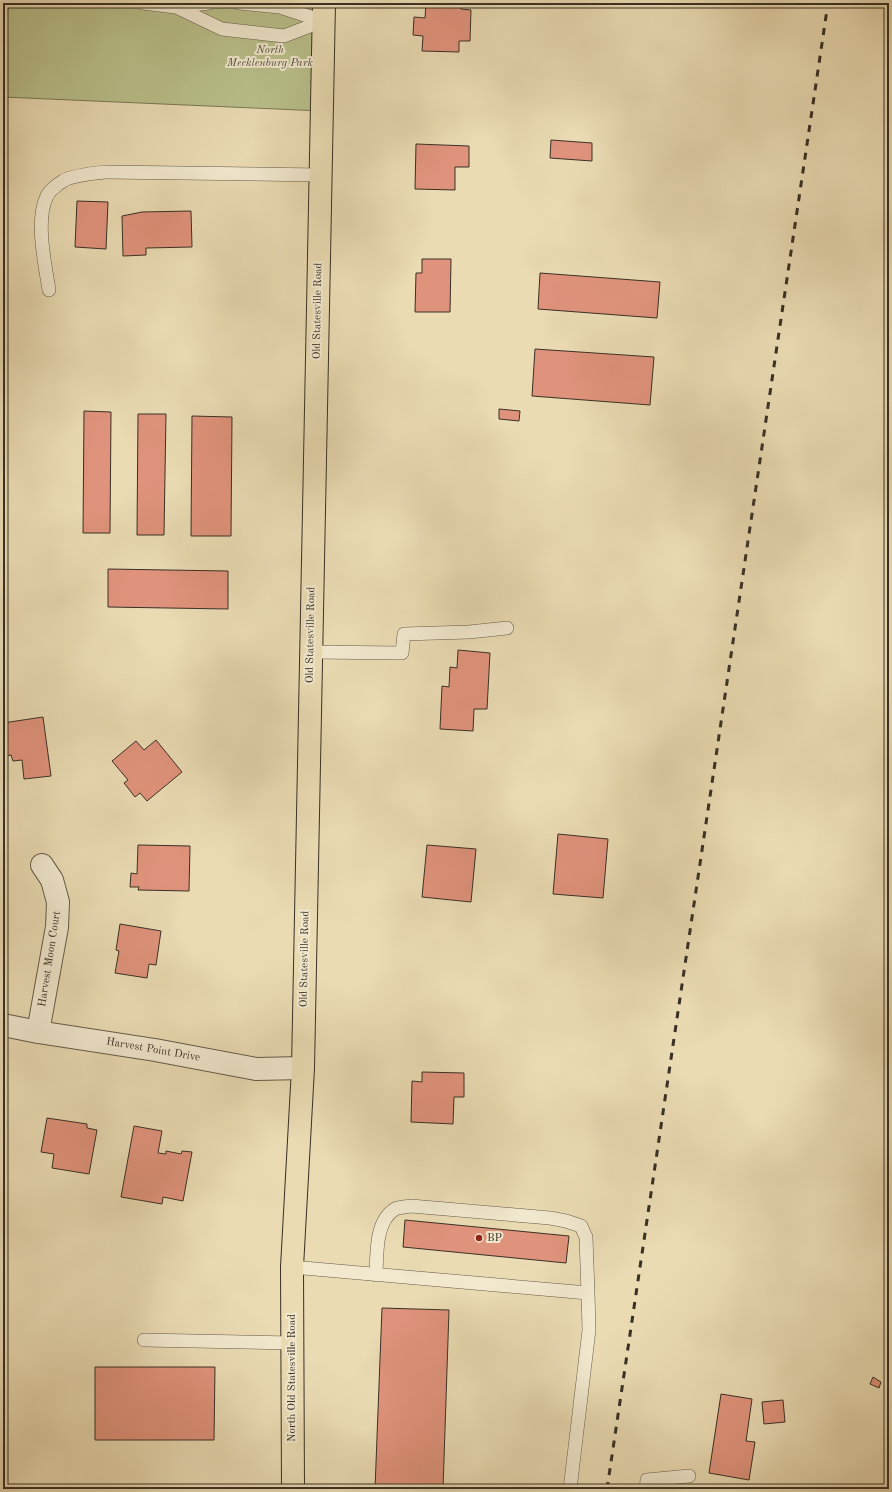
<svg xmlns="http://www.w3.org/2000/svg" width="892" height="1492" viewBox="0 0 892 1492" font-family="'Old Standard TT',serif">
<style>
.green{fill:#b9c08b;stroke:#797858}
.building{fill:#e0937c;stroke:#393025}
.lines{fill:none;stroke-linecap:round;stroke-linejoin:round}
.service-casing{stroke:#655b48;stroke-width:14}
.minor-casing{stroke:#655b48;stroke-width:24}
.primary-casing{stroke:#393025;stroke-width:24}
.service{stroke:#f1e8ce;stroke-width:13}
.minor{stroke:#f1e8ce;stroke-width:22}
.primary{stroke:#eadbb3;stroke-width:22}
.rail{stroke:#393025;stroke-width:3;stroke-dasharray:7 7;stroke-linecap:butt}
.poi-dot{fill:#8f2418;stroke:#f1e8ce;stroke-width:1.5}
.labels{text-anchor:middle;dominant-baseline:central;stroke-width:4;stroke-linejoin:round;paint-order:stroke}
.park-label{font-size:11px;font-style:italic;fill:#534d39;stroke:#f1e8ce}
.street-label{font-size:11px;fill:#393025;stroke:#f1e8ce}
.poi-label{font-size:11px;fill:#393025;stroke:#f1e8ce;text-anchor:start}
</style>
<rect width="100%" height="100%" fill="#eadbb3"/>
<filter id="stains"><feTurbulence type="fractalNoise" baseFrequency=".005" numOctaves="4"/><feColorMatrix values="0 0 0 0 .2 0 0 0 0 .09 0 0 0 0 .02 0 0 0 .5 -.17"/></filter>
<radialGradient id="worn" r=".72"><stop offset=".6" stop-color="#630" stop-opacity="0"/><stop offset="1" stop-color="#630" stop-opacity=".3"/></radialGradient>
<path class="green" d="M 3,3 L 324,3 L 322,111 L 3,97 Z"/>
<path class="building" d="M 426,3 L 461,3 L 461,9 L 471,10 L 470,41 L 459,41 L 459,52 L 422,51 L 423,36 L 413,35 L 414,17 L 425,18 Z
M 551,140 L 592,143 L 592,161 L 550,158 Z
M 416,144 L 469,146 L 469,167 L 455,167 L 455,190 L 415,189 Z
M 77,201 L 108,202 L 106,249 L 75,247 Z
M 191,211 L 192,247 L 146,248 L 146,255 L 123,256 L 122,216 L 142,212 Z
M 422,259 L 451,259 L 450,312 L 415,312 L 416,273 L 422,273 Z
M 540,273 L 660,282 L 657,318 L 538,309 Z
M 535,349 L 654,357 L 650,405 L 532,396 Z
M 499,409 L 520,411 L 519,421 L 499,419 Z
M 84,411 L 111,412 L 110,533 L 83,533 Z
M 138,414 L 166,414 L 164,535 L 137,535 Z
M 192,416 L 232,417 L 231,536 L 191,536 Z
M 108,569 L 228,571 L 228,609 L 108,607 Z
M 458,650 L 490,653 L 487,709 L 474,709 L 473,731 L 440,729 L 442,686 L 449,687 L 450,667 L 457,668 Z
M 43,717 L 51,776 L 24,779 L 22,760 L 13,761 L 11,755 L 3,757 L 3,723 Z
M 156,740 L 182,772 L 147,801 L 140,793 L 135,797 L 124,783 L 128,780 L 112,761 L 136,741 L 144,750 Z
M 558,834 L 608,839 L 603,898 L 553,894 Z
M 138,845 L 190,846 L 189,891 L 138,890 L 139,887 L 130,887 L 131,873 L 137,874 Z
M 427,845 L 476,849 L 471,902 L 422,897 Z
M 120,924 L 161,931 L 156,965 L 149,964 L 147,978 L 115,973 L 119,951 L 116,950 Z
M 422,1072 L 464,1073 L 464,1097 L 454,1097 L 453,1124 L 411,1122 L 412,1081 L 422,1082 Z
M 47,1118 L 87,1124 L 87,1128 L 97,1130 L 89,1174 L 52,1168 L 54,1154 L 41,1152 Z
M 134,1126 L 162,1131 L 158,1153 L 166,1154 L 166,1151 L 181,1154 L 182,1151 L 192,1152 L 183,1201 L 163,1197 L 162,1204 L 121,1197 Z
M 405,1220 L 569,1236 L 566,1263 L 403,1247 Z
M 382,1308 L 449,1310 L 443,1489 L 375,1489 Z
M 95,1367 L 215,1367 L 214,1440 L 95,1440 Z
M 873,1377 L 881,1382 L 879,1388 L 870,1384 Z
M 888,1383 L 889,1383 L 889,1394 L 884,1391 Z
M 721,1394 L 752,1399 L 746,1441 L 755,1442 L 749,1480 L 709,1473 Z
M 783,1400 L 785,1422 L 764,1424 L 762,1402 Z"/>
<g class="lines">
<defs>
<path id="service" d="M 143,3 L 176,7 L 209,3
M 240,3 L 280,7 L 323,21
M 176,7 L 222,29 L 284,36 L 323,21
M 49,290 C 45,264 35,220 47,196 C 49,191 58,184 63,181 C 72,175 96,173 107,172 L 320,175
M 311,652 L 402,653 L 404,634 L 469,632 L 507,628
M 292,1267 L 588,1293 L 589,1330 L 570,1489
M 376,1275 C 377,1254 375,1221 395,1209 C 399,1207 406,1207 411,1206 L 550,1218 L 566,1221 L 581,1226 L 586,1237 L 588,1293
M 144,1340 L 293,1343
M 646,1489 L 647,1480 L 689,1476"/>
<path id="minor" d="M 3,1025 L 38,1032 L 155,1050 L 256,1069 L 303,1068
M 38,1032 L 57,927 L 58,902 L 52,880 L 42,865"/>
<path id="primary" d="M 293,1489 L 292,1267 L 303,1068 L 324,3"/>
</defs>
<use href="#service" class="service-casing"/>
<use href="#minor" class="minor-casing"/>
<use href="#primary" class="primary-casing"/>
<use href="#service" class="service"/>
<use href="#minor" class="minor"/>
<use href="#primary" class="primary"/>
<path class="rail" d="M 607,1489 L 828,3"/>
</g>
<circle class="poi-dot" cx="479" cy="1238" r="4"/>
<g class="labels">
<g class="park-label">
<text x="270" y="50">North<tspan x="270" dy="13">Mecklenburg Park</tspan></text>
</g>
<g class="street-label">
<text transform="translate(318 311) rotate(-89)">Old Statesville Road</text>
<text transform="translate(311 635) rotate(-89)">Old Statesville Road</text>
<text transform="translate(50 959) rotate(-81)">Harvest Moon Court</text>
<text transform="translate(305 959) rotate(-89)">Old Statesville Road</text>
<text transform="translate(153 1050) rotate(10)">Harvest Point Drive</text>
<text transform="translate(292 1378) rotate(-90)">North Old Statesville Road</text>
</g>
<g class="poi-label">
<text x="487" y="1238">BP</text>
</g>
</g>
<rect width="892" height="1492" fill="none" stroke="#eadbb3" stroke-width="16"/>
<rect x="4" y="4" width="884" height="1484" fill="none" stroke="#393025" stroke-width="2"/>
<rect x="8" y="8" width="876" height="1476" fill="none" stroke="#393025"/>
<rect width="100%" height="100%" filter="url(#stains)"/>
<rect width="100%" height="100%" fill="url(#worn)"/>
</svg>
